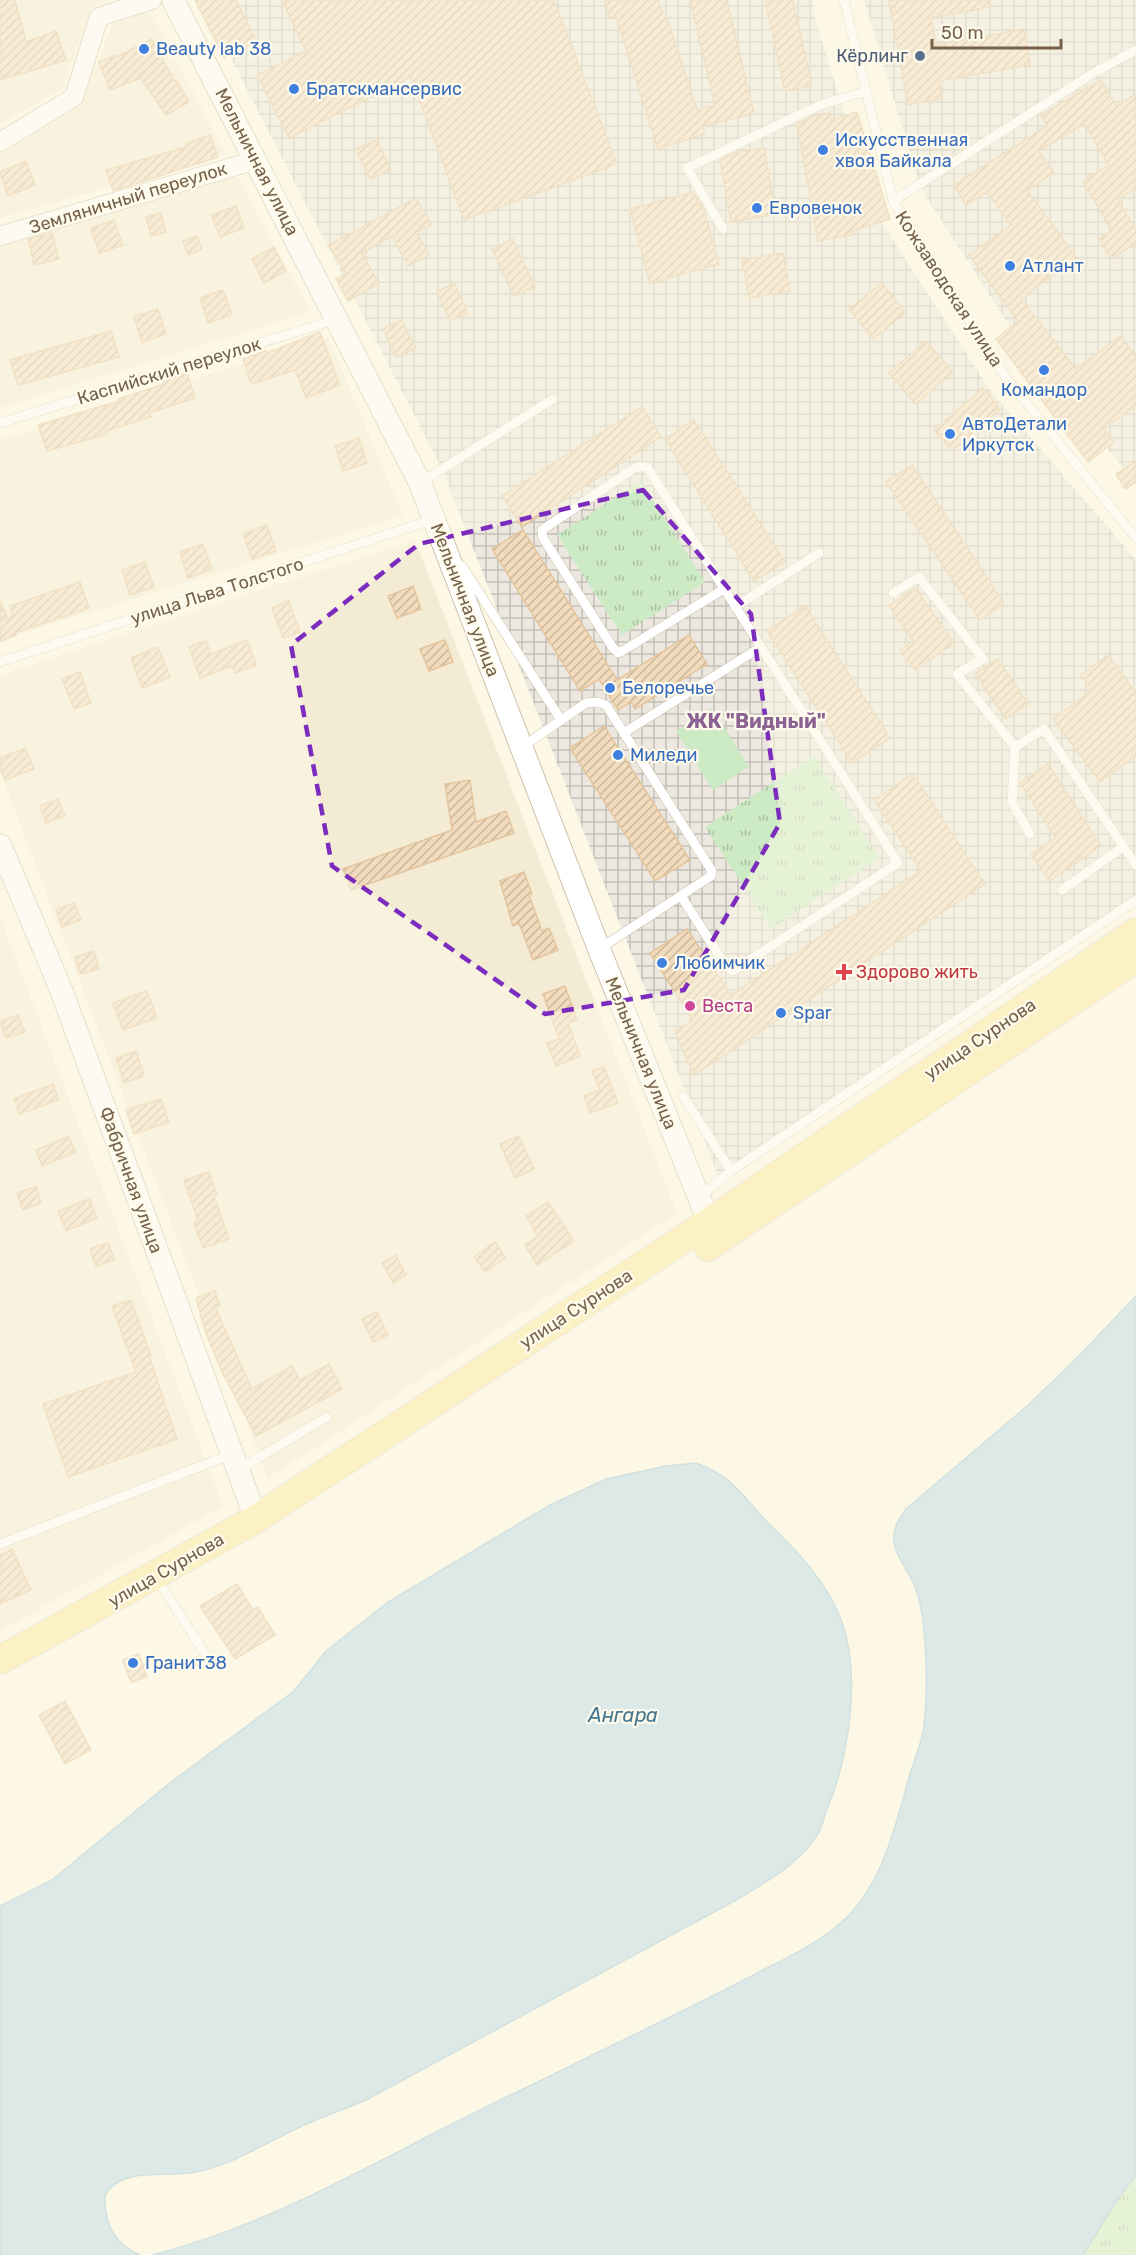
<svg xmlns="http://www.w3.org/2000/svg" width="1136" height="2255" viewBox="0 0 1136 2255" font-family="Rubik,sans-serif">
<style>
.residential{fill:#f4ebd4}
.industrial{fill:url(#industrial-grid)}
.grass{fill:url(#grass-tufts)}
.pitch{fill:#cceac3}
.water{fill:#b9d8e6;stroke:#a0c5d8;stroke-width:1.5}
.building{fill:url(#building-hatch);stroke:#e5c59d;stroke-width:1.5}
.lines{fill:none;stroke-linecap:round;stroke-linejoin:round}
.service-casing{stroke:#cec1ac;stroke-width:10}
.minor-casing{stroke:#cec1ac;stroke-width:20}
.tertiary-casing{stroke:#cec1ac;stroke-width:24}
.primary-casing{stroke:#ded9d4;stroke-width:30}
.service{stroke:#fff;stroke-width:9}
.minor{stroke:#fff;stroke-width:18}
.tertiary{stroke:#fff;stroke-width:22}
.primary{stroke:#fbe99e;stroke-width:28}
.marked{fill:none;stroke:#7b2cbf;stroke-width:4.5;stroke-dasharray:12 8;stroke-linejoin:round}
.shop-dot{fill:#3f7fe0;stroke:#fffbec;stroke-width:2}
.service-dot{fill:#5c6f8a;stroke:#fffbec;stroke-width:2}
.health-dot{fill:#e0444e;stroke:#fffbec;stroke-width:2}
.hotel-dot{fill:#d1479c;stroke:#fffbec;stroke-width:2}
.labels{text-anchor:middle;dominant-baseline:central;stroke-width:4.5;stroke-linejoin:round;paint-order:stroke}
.shop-label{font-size:18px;fill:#366cbe;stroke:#fffbec;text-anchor:start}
.service-label{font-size:18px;fill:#4e5e75;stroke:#fffbec;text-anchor:end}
.street-label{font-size:18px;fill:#76624a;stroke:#fffbec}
.health-label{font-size:18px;fill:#be3a42;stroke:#fffbec;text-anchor:start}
.hotel-label{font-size:18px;fill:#b23c85;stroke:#fffbec;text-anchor:start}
.neighbourhood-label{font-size:20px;font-weight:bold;fill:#8b6292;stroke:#fffbec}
.water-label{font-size:20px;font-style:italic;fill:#467790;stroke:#fffbec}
</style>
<defs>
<pattern id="industrial-grid" width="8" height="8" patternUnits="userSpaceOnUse" patternTransform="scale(1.5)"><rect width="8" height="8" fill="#ece8df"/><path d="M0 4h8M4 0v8" fill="none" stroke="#c4bfb7"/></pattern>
<pattern id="grass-tufts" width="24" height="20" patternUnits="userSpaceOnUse" patternTransform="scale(1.5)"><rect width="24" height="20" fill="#cceac3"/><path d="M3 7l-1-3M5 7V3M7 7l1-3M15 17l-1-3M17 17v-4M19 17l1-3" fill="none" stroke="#aac1a0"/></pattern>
<pattern id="building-hatch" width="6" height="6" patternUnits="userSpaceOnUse" patternTransform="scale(1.5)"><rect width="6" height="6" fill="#f2dcbd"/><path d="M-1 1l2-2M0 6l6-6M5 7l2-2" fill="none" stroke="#c9b69c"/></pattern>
</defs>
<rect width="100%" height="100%" fill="#fcf8e5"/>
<path class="residential" d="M 0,0 L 110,0 L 92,6 L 62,89 L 0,124 Z
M 150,12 L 226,154 L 0,218 L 0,155 L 80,105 L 113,24 Z
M 237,176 L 310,312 L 0,408 L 0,245 Z
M 328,337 L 403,516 L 0,640 L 0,440 Z
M 415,540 L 677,1213 L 268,1478 L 0,771 L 0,675 Z
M 0,917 L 223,1506 L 0,1631 Z"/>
<path class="industrial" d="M 201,0 L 812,0 L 815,19 L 876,214 L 992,393 L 1136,560 L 1136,901 L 721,1183 L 443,471 Z
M 864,0 L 1136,0 L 1136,482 L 1032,361 L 921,189 Z"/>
<path class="grass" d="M 641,481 L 705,582 L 622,635 L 557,535 Z
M 814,756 L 880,858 L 771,929 L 705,827 Z
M 1136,2175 L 1136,2255 L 1083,2255 L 1118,2198 Z"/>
<path class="pitch" d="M 712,708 L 749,767 L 713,790 L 676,731 Z"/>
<path class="water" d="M 1136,1296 L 1136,2175 L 1118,2198 L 1083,2255 L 152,2255 C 259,2228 354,2174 452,2124 C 548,2076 646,2030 742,1981 C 777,1962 819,1945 847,1917 C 884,1880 896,1823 910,1774 C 915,1758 922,1742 924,1726 C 928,1692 927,1632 919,1599 C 911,1562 875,1548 906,1509 L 1026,1407 L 1073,1362 Z
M 696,1463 C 734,1477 742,1496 768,1523 C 798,1552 830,1585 843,1625 C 861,1680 848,1760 826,1812 C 823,1820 821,1830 816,1837 C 797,1865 766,1882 738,1899 L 364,2101 C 342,2110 321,2117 300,2127 C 265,2143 228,2168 190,2173 C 161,2177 122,2167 105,2195 C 104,2223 114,2244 140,2255 L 0,2255 L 0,1906 L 52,1880 L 166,1786 L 294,1691 L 326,1651 L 388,1602 L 550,1505 L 606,1479 L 666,1466 Z"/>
<path class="building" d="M 0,0 L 15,0 L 26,42 L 56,31 L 66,60 L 0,80 Z
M 195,0 L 236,0 L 257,42 L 224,58 Z
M 282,0 L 554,0 L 617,164 L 464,220 L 411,77 L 289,138 L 257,75 L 306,51 Z
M 604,0 L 658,0 L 663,13 L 665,13 L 697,110 L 715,105 L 690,0 L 727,0 L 754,114 L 702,126 L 705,134 L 658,149 L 616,17 L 610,19 Z
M 765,0 L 793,0 L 812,86 L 785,91 Z
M 889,0 L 989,0 L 990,7 L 931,18 L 936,45 L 1024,29 L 1030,65 L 939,81 L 942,99 L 908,105 Z
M 152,39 L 174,81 L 176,80 L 189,102 L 166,115 L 141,78 L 110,90 L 99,62 L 116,55 L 117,57 Z
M 1101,80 L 1116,106 L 1136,94 L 1136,189 L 1118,199 L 1136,231 L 1136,244 L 1111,259 L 1099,238 L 1112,231 L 1083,181 L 1109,165 L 1084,124 L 1039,151 L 1054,173 L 1027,190 L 1076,257 L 1021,299 L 1076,369 L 1120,336 L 1136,357 L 1136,405 L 1104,429 L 1114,442 L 1088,462 L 996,339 L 1018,321 L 969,255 L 1011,225 L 987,192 L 966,205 L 954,185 L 1047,126 L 1041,115 Z
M 857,112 L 890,219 L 852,231 L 852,235 L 818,241 L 797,124 L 813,116 L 830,113 L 831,120 Z
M 210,135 L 218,157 L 113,191 L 106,170 L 186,147 L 185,144 Z
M 377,140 L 391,170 L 370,179 L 356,149 Z
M 764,148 L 776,214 L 731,222 L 720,160 L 734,153 Z
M 26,161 L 35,185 L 8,196 L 0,172 Z
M 693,192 L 704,210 L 719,264 L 650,283 L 630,209 Z
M 416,198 L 431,225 L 417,232 L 429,255 L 408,266 L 392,236 L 362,253 L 379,283 L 348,301 L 336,279 L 346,273 L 329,245 Z
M 236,206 L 244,228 L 220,237 L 211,215 Z
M 161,213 L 166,232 L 151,236 L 146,217 Z
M 114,220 L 123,245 L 99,253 L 91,228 Z
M 52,233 L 59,259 L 34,265 L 28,239 Z
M 197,236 L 202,249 L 188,255 L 183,241 Z
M 513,239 L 535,287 L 514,296 L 492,249 Z
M 274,247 L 286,271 L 264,283 L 252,259 Z
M 783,253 L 790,291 L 749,298 L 742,260 Z
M 454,283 L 468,313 L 450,321 L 437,292 Z
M 882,283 L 905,313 L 873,339 L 849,309 Z
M 223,290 L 232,315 L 208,323 L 200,298 Z
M 158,309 L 166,334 L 142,342 L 134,317 Z
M 402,320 L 416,348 L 396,357 L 383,329 Z
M 111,331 L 119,357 L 18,385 L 10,360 Z
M 320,332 L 340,385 L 306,398 L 295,370 L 251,384 L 243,359 L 266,351 L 267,353 Z
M 926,341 L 953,372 L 916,404 L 889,373 Z
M 187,373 L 195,398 L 149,413 L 151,417 L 106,431 L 107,434 L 47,451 L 38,425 L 119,401 L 118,399 L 164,384 L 163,380 Z
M 983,388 L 1000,409 L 952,451 L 934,430 Z
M 642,407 L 661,437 L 522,527 L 502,496 Z
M 694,420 L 785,562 L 754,581 L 665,439 Z
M 359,438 L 367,463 L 343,471 L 335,446 Z
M 1136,461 L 1136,482 L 1125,489 L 1116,474 Z
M 912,465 L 1004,603 L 980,620 L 886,482 Z
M 267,525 L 276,551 L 252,559 L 243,534 Z
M 523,530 L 617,680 L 689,635 L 707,664 L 635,709 L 631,702 L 618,710 L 599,679 L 580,691 L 492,549 Z
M 203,544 L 212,569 L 188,578 L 180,552 Z
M 145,562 L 154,587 L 130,595 L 122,570 Z
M 80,582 L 89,608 L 15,633 L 16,635 L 0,642 L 0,601 L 8,619 L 13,616 L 10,606 Z
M 413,586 L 421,609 L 397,618 L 388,596 Z
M 915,588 L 954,643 L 915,670 L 900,650 L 913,641 L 889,606 Z
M 289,601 L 300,632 L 283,638 L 272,608 Z
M 805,606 L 890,738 L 852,763 L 767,631 Z
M 247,640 L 256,665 L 235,673 L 232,666 L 200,678 L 189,647 L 206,641 L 211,654 Z
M 445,640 L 453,662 L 429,671 L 420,649 Z
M 158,647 L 170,677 L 142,688 L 131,658 Z
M 1108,655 L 1136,693 L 1136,755 L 1100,782 L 1053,719 L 1092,690 L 1081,675 Z
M 998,659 L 1028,704 L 1006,719 L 975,674 Z
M 80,672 L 91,703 L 74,709 L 62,679 Z
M 604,726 L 690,860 L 655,881 L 570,748 Z
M 25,748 L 34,769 L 5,780 L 0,768 L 0,758 Z
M 1048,764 L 1101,846 L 1049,881 L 1031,854 L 1056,838 L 1020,783 Z
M 913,774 L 985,884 L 694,1075 L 675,1032 L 693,1020 L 650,953 L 687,929 L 731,995 L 921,871 L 874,800 Z
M 470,780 L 476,822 L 506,811 L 514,833 L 351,890 L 343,869 L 452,830 L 445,784 Z
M 58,799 L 65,816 L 46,823 L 40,806 Z
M 524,872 L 532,894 L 529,895 L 542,931 L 549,928 L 558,950 L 533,960 L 519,923 L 513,926 L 500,881 Z
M 75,903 L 81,920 L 62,927 L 56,909 Z
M 94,951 L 99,969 L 80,974 L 75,957 Z
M 565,986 L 577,1020 L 568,1023 L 580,1056 L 556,1066 L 547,1043 L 559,1039 L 543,994 Z
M 147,991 L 157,1018 L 123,1030 L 113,1003 Z
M 18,1015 L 25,1032 L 6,1038 L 0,1021 Z
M 136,1051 L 144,1076 L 124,1083 L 116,1058 Z
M 604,1067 L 618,1103 L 590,1113 L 584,1096 L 600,1090 L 592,1071 Z
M 53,1084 L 59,1100 L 19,1114 L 14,1099 Z
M 161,1099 L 169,1122 L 134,1134 L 126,1110 Z
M 69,1136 L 76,1152 L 42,1166 L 36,1150 Z
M 519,1136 L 534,1169 L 515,1178 L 500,1144 Z
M 209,1172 L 217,1195 L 214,1196 L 229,1239 L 203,1248 L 194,1223 L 198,1221 L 184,1180 Z
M 36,1186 L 41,1203 L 23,1210 L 17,1193 Z
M 89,1199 L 97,1218 L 66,1231 L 58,1211 Z
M 548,1202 L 574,1241 L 537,1265 L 525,1245 L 538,1236 L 526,1216 Z
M 495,1242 L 506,1258 L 485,1272 L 474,1257 Z
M 108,1243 L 115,1260 L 96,1266 L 90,1249 Z
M 396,1255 L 406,1275 L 393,1283 L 382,1263 Z
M 215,1291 L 220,1306 L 215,1307 L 252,1389 L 292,1366 L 300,1380 L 329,1364 L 342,1389 L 256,1436 L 222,1372 L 206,1334 L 196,1298 Z
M 131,1300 L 151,1356 L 149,1356 L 177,1439 L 68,1477 L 43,1404 L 136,1372 L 112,1306 Z
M 377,1312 L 388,1335 L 373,1342 L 362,1319 Z
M 12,1549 L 31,1590 L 0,1604 L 0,1555 Z
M 237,1584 L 253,1610 L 258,1607 L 275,1635 L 235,1659 L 200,1606 Z
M 139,1654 L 147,1677 L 131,1682 L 123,1660 Z
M 65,1701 L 91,1750 L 65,1764 L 39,1715 Z"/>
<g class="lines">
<defs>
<path id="service" d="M 844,0 L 893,201 L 1007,379 L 1136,538
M 893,201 L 1095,72 L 1136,50
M 723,229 L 687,168 L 820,105 L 866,91
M 0,423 L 335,320
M 420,483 L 553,399
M 462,566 L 561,720
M 893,593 L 919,577 L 983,659 L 957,674 L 1015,747 L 1044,729 L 1136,865
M 735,607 L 819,553
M 0,662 L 434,519
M 625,732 L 761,647
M 522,747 L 586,703 L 597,702 L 606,705 L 712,871 L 711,876 L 599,949
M 1015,747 L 1012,803 L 1030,834
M 1062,890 L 1123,847
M 681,896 L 726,966 L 733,971 L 898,863 L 647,467 L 636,467 L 542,530 L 543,538 L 613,648 L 619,653 L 724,589
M 683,1096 L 731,1171 L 701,1196
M 731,1171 L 1136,900
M 238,1470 L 327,1417
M 0,1544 L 232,1454
M 163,1588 L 207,1657"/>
<path id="minor" d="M 0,142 L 74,97 L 99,17 L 152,0
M 0,236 L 256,160"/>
<path id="tertiary" d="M 173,0 L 420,483 L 599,949 L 709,1222
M 0,845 L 60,987 L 256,1519"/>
<path id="primary" d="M 708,1247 L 1136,958
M 0,1660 L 256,1519 L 709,1222 L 1136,932"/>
</defs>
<use href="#service" class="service-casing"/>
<use href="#minor" class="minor-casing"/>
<use href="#tertiary" class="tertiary-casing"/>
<use href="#primary" class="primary-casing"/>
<use href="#service" class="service"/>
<use href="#minor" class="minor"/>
<use href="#tertiary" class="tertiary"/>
<use href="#primary" class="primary"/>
</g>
<path d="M0 0H1136V2255H0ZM 643,490 L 751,614 L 780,823 L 684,990 L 545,1014 L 332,866 L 291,645 L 419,544 Z" fill="#fcf8e5" fill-opacity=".55" fill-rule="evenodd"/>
<path class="marked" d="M 643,490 L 751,614 L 780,823 L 684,990 L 545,1014 L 332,866 L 291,645 L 419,544 Z"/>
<g class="shop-dot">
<circle cx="144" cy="49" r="6"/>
<circle cx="294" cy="89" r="6"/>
<circle cx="823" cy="150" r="6"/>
<circle cx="757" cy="208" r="6"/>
<circle cx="1010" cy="266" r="6"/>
<circle cx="1044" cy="370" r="6"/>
<circle cx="950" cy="434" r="6"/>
<circle cx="610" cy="688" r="6"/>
<circle cx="618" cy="755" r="6"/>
<circle cx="662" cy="963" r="6"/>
<circle cx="781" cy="1013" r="6"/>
<circle cx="133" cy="1663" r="6"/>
</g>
<circle class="service-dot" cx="920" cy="56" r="6"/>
<path class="health-dot" d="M841 963h6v6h6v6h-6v6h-6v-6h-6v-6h6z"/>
<circle class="hotel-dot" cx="690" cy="1006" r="6"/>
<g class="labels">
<g class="shop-label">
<text x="156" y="49">Beauty lab 38</text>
<text x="306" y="89">Братскмансервис</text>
<text x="835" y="140">Искусственная<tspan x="835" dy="21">хвоя Байкала</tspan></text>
<text x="769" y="208">Евровенок</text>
<text x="1022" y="266">Атлант</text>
<text x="1044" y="390" text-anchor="middle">Командор</text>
<text x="962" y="424">АвтоДетали<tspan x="962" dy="21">Иркутск</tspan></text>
<text x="622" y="688">Белоречье</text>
<text x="630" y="755">Миледи</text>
<text x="674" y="963">Любимчик</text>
<text x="793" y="1013">Spar</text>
<text x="145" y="1663">Гранит38</text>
</g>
<g class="service-label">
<text x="908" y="56">Кёрлинг</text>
</g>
<g class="street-label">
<text transform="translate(257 162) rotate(63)">Мельничная улица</text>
<text transform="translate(128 198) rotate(-17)">Земляничный переулок</text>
<text transform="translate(949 289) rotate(57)">Кожзаводская улица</text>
<text transform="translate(169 371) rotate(-17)">Каспийский переулок</text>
<text transform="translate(217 591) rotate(-18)">улица Льва Толстого</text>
<text transform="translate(465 600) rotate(69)">Мельничная улица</text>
<text transform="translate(980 1039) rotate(-34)">улица Сурнова</text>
<text transform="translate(641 1053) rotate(68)">Мельничная улица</text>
<text transform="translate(131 1180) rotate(70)">Фабричная улица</text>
<text transform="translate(576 1309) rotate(-33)">улица Сурнова</text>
<text transform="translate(166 1570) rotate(-30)">улица Сурнова</text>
</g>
<g class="health-label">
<text x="856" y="972">Здорово жить</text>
</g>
<g class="hotel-label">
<text x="702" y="1006">Веста</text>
</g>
<g class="neighbourhood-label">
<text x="756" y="721">ЖК "Видный"</text>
</g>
<g class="water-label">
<text x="623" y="1715">Ангара</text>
</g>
</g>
<path d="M932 39v9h129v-9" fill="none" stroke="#76624a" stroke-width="3"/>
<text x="941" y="39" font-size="18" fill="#76624a" stroke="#fffbec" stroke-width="4.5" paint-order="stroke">50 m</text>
</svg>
